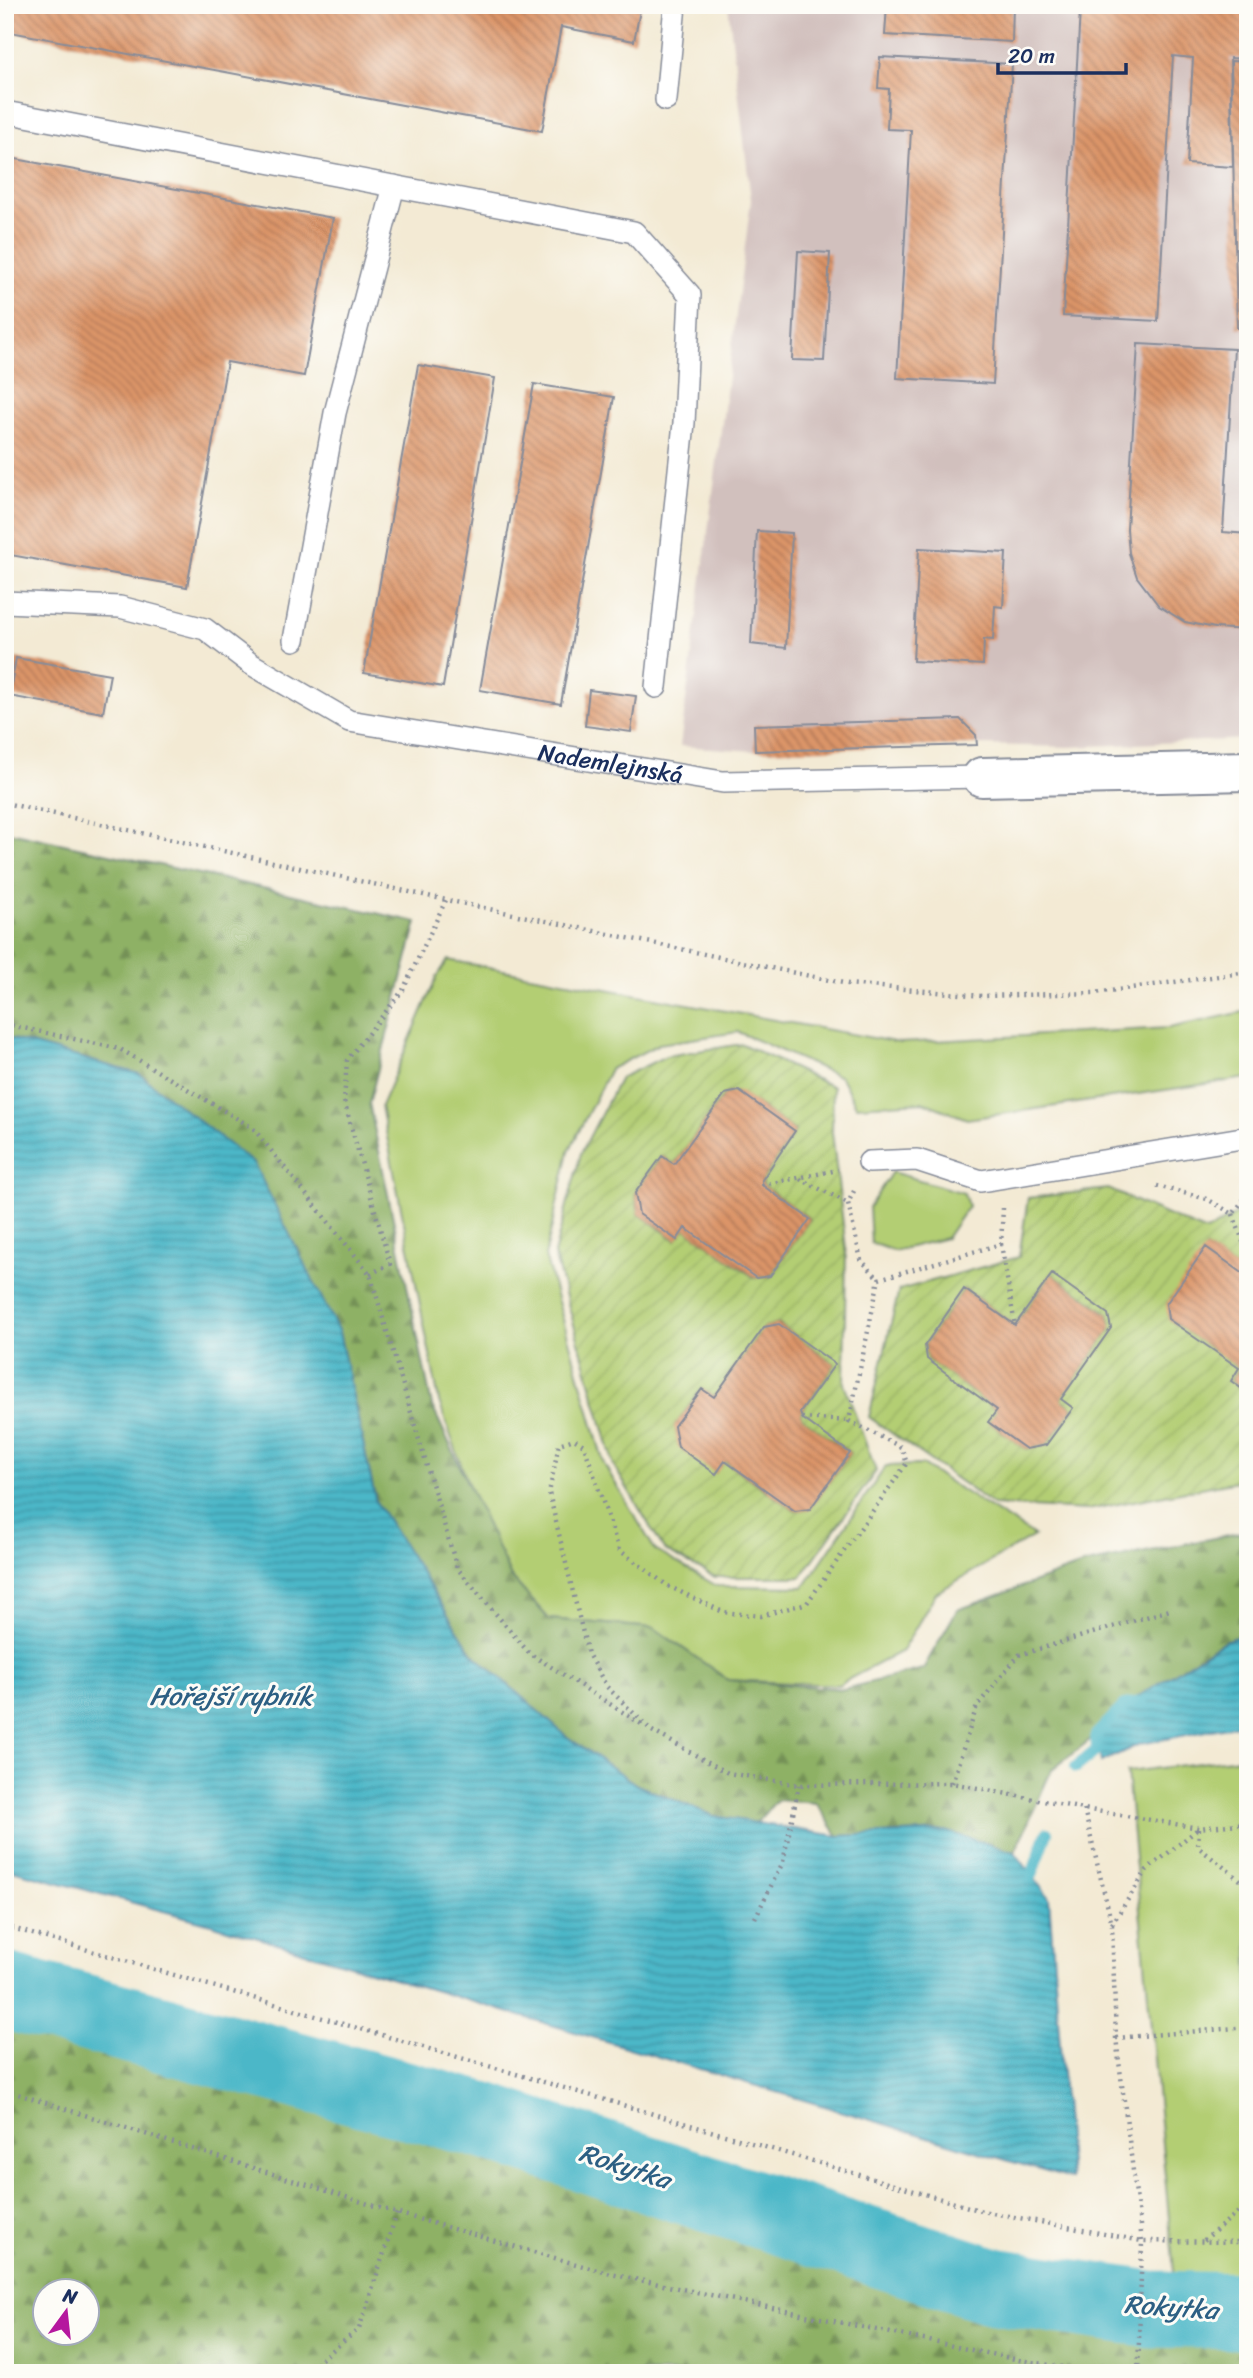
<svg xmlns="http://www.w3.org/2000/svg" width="1253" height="2378" viewBox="0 0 1253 2378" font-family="Sriracha,sans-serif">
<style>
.industrial{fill:#d1c0bd}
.grass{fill:#b3ce73;stroke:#677e68;stroke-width:2}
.forest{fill:url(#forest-firs);stroke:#547062;stroke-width:2;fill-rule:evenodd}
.garden{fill:url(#garden-furrows);stroke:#677e68;stroke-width:2;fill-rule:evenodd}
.water{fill:url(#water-rules);stroke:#347393;stroke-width:2}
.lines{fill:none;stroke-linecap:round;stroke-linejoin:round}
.stream{stroke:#4cb7c8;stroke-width:12}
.river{stroke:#4cb7c8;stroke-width:77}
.building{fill:url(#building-back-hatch)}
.lane-casing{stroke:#878c99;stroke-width:24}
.street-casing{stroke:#878c99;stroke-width:42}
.path{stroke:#878c99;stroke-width:4.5;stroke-dasharray:2 5;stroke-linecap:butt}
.lane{stroke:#fff;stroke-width:21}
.street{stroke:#fff;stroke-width:38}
.labels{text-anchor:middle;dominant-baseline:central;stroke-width:6;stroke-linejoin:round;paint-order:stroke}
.street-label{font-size:24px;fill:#1b2f5e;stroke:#fdfcf7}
.water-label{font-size:26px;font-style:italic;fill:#2c5f83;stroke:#fdfcf7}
</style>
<defs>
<pattern id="forest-firs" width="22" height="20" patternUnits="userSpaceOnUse" patternTransform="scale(1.75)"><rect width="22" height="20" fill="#8eb165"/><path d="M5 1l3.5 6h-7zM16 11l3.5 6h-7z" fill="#739056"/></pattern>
<pattern id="garden-furrows" width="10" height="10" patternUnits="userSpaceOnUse" patternTransform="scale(1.75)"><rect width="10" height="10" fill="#b3ce73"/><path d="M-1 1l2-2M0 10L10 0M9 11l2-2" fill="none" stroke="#99b166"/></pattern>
<pattern id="water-rules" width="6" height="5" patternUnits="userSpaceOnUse" patternTransform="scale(1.75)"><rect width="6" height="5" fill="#4cb7c8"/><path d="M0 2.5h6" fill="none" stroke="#3e95a6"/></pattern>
<pattern id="building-back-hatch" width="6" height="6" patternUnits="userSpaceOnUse" patternTransform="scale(1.75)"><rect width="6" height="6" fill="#db9467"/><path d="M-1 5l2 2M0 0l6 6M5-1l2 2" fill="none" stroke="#b17958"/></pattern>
</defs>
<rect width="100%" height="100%" fill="#fdfcf7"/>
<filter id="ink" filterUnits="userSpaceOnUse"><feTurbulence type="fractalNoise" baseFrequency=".0143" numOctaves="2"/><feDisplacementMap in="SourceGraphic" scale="14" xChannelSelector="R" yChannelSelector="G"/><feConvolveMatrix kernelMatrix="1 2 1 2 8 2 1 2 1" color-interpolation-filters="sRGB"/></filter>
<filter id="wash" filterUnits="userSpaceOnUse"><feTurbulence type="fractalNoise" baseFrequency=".00686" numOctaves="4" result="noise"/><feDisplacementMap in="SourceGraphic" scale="28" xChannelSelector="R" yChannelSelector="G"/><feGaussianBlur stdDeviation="1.57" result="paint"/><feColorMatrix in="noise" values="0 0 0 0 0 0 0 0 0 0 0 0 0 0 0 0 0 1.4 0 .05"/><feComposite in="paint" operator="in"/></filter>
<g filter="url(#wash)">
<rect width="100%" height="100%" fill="#f3ead4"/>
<path class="industrial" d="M 728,5 L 1248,5 L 1248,739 L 1070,747 L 977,745 L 755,751 L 680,746 L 751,200 Z"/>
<path class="grass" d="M 448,960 L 900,1043 L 1169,1028 L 1248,1011 L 1248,1078 L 967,1119 L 923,1102 L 856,1106 L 841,1077 L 738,1032 L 659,1044 L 610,1069 L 569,1151 L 545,1256 L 604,1464 L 655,1550 L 717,1586 L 804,1587 L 886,1466 L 922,1465 L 1034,1536 L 936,1593 L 902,1651 L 838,1685 L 728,1680 L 654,1628 L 549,1619 L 511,1577 L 473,1497 L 446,1423 L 439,1401 L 381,1106 L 437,977 Z
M 892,1172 L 964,1193 L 968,1206 L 946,1238 L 894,1251 L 871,1243 L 869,1207 Z
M 1248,1757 L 1248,2275 L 1175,2282 L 1127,1772 Z"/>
<path class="forest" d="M 5,831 L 417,922 L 369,1103 L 432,1406 L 511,1577 L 549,1619 L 654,1628 L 728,1680 L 844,1689 L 923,1669 L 957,1610 L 1082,1565 L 1248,1531 L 1248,1633 L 1224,1641 L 1125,1705 L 1096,1735 L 1051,1771 L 1015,1852 L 945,1831 L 838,1836 L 816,1803 L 777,1800 L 756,1823 L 714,1816 L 637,1785 L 566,1736 L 473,1654 L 376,1502 L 339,1332 L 139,1074 L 5,1037 Z
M 5,2017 L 489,2155 L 1104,2336 L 1201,2338 L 1248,2336 L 1248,2373 L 5,2373 ZM 46,2290 L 88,2290 L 88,2332 L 46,2332 Z"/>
<path class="garden" d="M 742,1044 L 833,1087 L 832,1132 L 846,1249 L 844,1384 L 876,1471 L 801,1577 L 715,1577 L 664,1550 L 614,1466 L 554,1254 L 581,1153 L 620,1078 L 666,1056 ZM 739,1092 L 795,1131 L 762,1180 L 762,1185 L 810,1219 L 770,1276 L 755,1278 L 685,1228 L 676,1240 L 639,1214 L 635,1193 L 662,1156 L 674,1164 L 725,1094 ZM 779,1324 L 835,1364 L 800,1413 L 802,1418 L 850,1453 L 810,1508 L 795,1511 L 675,1426 L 701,1389 L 714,1397 L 764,1327 Z
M 1108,1189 L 1206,1232 L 1248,1207 L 1248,1277 L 1206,1248 L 1169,1319 L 1239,1368 L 1231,1381 L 1248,1393 L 1248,1479 L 1087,1510 L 993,1505 L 869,1417 L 899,1290 L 1019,1257 L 1028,1198 ZM 1052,1274 L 1108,1313 L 1111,1328 L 1061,1399 L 1073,1408 L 1046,1445 L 1026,1449 L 989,1422 L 997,1410 L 927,1359 L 925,1345 L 964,1289 L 1015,1325 Z"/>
<path class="water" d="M 5,1037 L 139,1074 L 254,1164 L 339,1332 L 376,1502 L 473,1654 L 566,1736 L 637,1785 L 714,1816 L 838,1836 L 945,1831 L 1015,1852 L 1049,1898 L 1070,2179 L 211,1924 L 5,1868 Z
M 1248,1633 L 1248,1723 L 1140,1744 L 1101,1762 L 1096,1735 L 1125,1705 L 1225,1641 Z"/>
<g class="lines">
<path class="stream" d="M 1076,1767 L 1097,1750 L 1096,1735 L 1125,1705 L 1142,1702
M 1032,1875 L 1047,1833"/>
<path class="river" d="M 5,1991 L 485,2121 L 994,2286 L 1151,2309 L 1248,2311"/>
</g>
<g id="blocks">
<path class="building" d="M 5,5 L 641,5 L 634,41 L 561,27 L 542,131 L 5,31 Z
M 887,5 L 1013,5 L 1012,42 L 885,35 Z
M 1077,5 L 1248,5 L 1248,59 L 1230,58 L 1233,167 L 1187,164 L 1193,58 L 1173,56 L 1158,321 L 1063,316 L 1080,10 L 1077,10 Z
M 880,57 L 1012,64 L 993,384 L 897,378 L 911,130 L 887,129 L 889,89 L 878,88 Z
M 1231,61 L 1248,62 L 1248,328 L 1237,328 Z
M 5,157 L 333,218 L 304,376 L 227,362 L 187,587 L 5,554 Z
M 798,251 L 830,253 L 824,361 L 792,360 Z
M 1138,344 L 1234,349 L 1223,532 L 1248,534 L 1248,630 L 1215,628 L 1185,622 L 1159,606 L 1137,577 L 1129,553 L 1127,529 Z
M 418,365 L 495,378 L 443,687 L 364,673 Z
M 534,384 L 614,397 L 561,704 L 480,690 Z
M 757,531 L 792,533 L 786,648 L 751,644 Z
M 919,548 L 1006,553 L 1003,607 L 995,606 L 993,640 L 984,639 L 983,665 L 913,661 Z
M 16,658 L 110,674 L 103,713 L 9,696 Z
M 589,690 L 636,696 L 631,732 L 585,726 Z
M 960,719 L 976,735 L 977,745 L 755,751 L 754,725 Z
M 739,1091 L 795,1131 L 762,1180 L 762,1185 L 810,1219 L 770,1276 L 756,1278 L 685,1228 L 677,1240 L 639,1214 L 635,1193 L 662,1156 L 674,1164 L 725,1094 Z
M 1206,1247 L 1248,1277 L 1248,1393 L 1231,1381 L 1239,1368 L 1168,1319 L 1166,1304 Z
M 1052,1274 L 1108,1314 L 1111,1328 L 1061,1399 L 1073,1408 L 1046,1445 L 1026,1449 L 988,1422 L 997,1410 L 927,1359 L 925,1345 L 964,1289 L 1015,1325 Z
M 779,1324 L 835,1364 L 800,1413 L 802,1418 L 850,1453 L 810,1509 L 795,1511 L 725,1461 L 716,1474 L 678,1447 L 674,1426 L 702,1389 L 714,1397 L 764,1327 Z"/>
</g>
</g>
<g filter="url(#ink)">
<use href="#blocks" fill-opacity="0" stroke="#878c99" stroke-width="2"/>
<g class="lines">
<defs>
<g id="lane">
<path d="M 666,100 L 675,5"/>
<path d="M 5,112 L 634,232 L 690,295 L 684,423 L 656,687"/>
<path id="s1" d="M 5,602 L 120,607 L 205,629 L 251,664 L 349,721 L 723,782 L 982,777"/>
<path d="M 294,640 L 335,413 L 394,186"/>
<path d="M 869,1162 L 917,1160 L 981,1181 L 1248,1137"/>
</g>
<path id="street" d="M 982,777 L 1248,771"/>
</defs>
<use href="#lane" class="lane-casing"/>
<use href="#street" class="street-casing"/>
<path class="path" d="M 5,803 L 446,900 L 848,984 L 982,996 L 1095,993 L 1248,972
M 5,1024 L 120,1049 L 253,1128 L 370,1274 L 457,1568 L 529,1653 L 643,1725
M 800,1179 L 848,1203
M 762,1185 L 838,1170
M 1157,1186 L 1207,1199 L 1233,1214 L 1248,1194
M 854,1191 L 848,1203 L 861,1260 L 879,1279
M 1003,1208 L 1001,1244 L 879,1279 L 849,1421 L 901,1447 L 907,1463 L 807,1603 L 761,1616 L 723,1612 L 668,1586 L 619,1550 L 584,1445 L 574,1439 L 559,1444 L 549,1493 L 588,1654 L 607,1687 L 652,1731 L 728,1773 L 799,1785 L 952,1783 L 1084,1809 L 1199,1828 L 1248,1823
M 1233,1214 L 1248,1255
M 1001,1244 L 1015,1325
M 370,1274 L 390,1264 L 344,1101 L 347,1060 L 403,990 L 446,900
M 802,1418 L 849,1421
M 952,1783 L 977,1706 L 1019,1655 L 1170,1610
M 1084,1809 L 1112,1925 L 1116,2038 L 1142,2241 L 1138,2373
M 1199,1829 L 1198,1847 L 1248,1886
M 755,1918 L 783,1862 L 799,1785
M 1112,1924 L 1147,1870 L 1199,1828
M 5,1926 L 599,2098 L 982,2211 L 1142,2241 L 1248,2242
M 1116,2038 L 1248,2027
M 5,2090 L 397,2213 L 611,2274 L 1019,2360 L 1100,2373
M 1204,2240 L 1248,2204
M 297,2373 L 314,2365 L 359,2329 L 397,2213
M 1213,2373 L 1248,2370"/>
<use href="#lane" class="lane"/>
<use href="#street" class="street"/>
</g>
</g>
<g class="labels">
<g class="street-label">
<text stroke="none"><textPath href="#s1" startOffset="639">Nademlejnská</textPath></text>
</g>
<g class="water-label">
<text x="231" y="1696">Hořejší rybník</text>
<text transform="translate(625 2166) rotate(18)">Rokytka</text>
<text transform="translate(1171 2307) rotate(4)">Rokytka</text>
</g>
</g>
<rect width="1253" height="2378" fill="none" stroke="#fdfcf7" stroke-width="28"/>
<g transform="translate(66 2312) rotate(15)"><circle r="33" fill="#fdfcf7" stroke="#a3aaba" stroke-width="2"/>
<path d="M0-5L12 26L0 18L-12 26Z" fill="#b5179e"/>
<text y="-10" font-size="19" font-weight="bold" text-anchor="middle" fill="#1b2f5e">N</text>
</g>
<path d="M998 63v10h128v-10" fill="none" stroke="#1b2f5e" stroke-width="3.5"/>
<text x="1008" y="63" font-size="21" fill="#1b2f5e" stroke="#fdfcf7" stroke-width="5" paint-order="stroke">20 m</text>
</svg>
